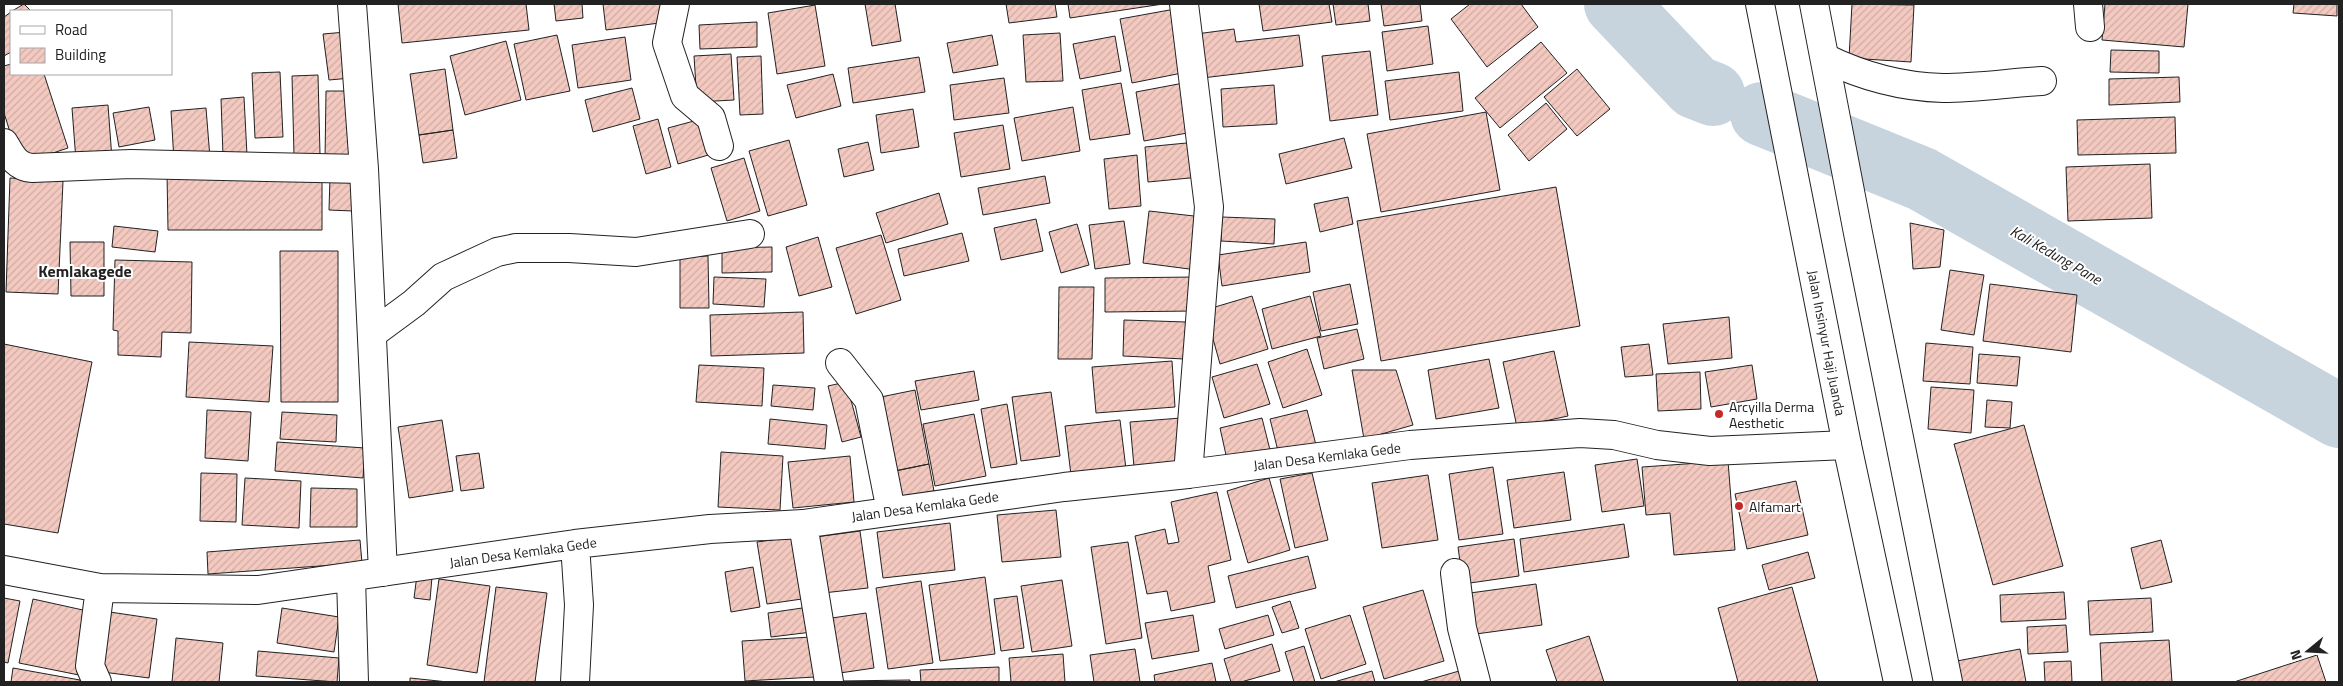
<svg xmlns="http://www.w3.org/2000/svg" width="2343" height="686" viewBox="0 0 2343 686" font-family="'Titillium Web',sans-serif">
<style>
.lines{fill:none;stroke-linecap:round;stroke-linejoin:round}
.river{stroke:#c7d3dd;stroke-width:64}
.building{fill:url(#building-hatch);stroke:#222}
.minor-casing{stroke:#222;stroke-width:30}
.highway-casing{stroke:#222;stroke-width:30}
.minor{stroke:#fff;stroke-width:28}
.highway{stroke:#fff;stroke-width:28}
.poi-dot{fill:#c62828;stroke:#fff;stroke-width:2}
.labels{text-anchor:middle;dominant-baseline:central;stroke-width:4;stroke-linejoin:round;paint-order:stroke}
.street-label{font-size:14px;fill:#222;stroke:#fff}
.poi-label{font-size:14px;fill:#222;stroke:#fff;text-anchor:start}
.water-label{font-size:15px;font-style:italic;fill:#222;stroke:#fff}
.quarter-label{font-size:16px;font-weight:bold;fill:#222;stroke:#fff}
</style>
<defs>
<pattern id="building-hatch" width="6" height="6" patternUnits="userSpaceOnUse" patternTransform="scale(1.25)"><rect width="6" height="6" fill="#f3c9c0"/><path d="M-1 1l2-2M0 6l6-6M5 7l2-2" fill="none" stroke="#d0aca5"/></pattern>
</defs>
<rect width="100%" height="100%" fill="#fff"/>
<g class="lines">
<path class="river" d="M 1616,4 L 1695,87 L 1713,94
M 1762,114 L 1922,179 L 2339,416"/>
</g>
<path class="building" d="M 24,4 L 31,11 L 12,11 Z
M 398,4 L 526,4 L 529,30 L 402,43 Z
M 554,4 L 582,4 L 583,18 L 556,21 Z
M 603,4 L 665,4 L 667,22 L 606,30 Z
M 865,4 L 895,4 L 901,41 L 872,46 Z
M 1006,4 L 1055,4 L 1057,17 L 1009,23 Z
M 1068,4 L 1163,4 L 1070,18 Z
M 1259,4 L 1329,4 L 1332,22 L 1263,31 Z
M 1333,4 L 1368,4 L 1370,21 L 1336,25 Z
M 1381,4 L 1420,4 L 1422,21 L 1384,26 Z
M 1470,4 L 1521,4 L 1538,27 L 1487,67 L 1451,19 Z
M 1852,4 L 1914,5 L 1911,62 L 1849,58 Z
M 2105,4 L 2188,4 L 2184,47 L 2102,40 Z
M 2294,4 L 2337,4 L 2337,16 L 2293,13 Z
M 815,5 L 825,66 L 777,74 L 768,13 Z
M 1175,9 L 1187,72 L 1132,83 L 1120,19 Z
M 11,12 L 11,52 L 4,56 L 4,17 Z
M 757,22 L 757,47 L 700,49 L 699,25 Z
M 1428,26 L 1433,64 L 1387,71 L 1382,32 Z
M 1234,29 L 1236,42 L 1299,35 L 1303,66 L 1202,78 L 1196,34 Z
M 346,32 L 351,78 L 329,80 L 323,34 Z
M 1060,33 L 1063,81 L 1026,82 L 1023,35 Z
M 557,35 L 570,91 L 526,100 L 514,44 Z
M 992,35 L 998,65 L 953,73 L 947,43 Z
M 1115,36 L 1121,71 L 1080,79 L 1073,44 Z
M 625,37 L 631,80 L 578,88 L 572,45 Z
M 506,41 L 521,100 L 465,115 L 450,56 Z
M 1541,42 L 1567,73 L 1500,128 L 1475,98 Z
M 2111,50 L 2159,51 L 2159,73 L 2110,72 Z
M 1370,51 L 1378,115 L 1330,121 L 1322,56 Z
M 731,54 L 734,100 L 697,102 L 694,56 Z
M 761,56 L 763,114 L 740,115 L 737,57 Z
M 919,57 L 925,92 L 853,103 L 848,68 Z
M 11,64 L 11,74 L 44,74 L 68,148 L 20,164 L 4,113 L 4,66 Z
M 445,69 L 453,130 L 419,135 L 410,74 Z
M 1577,69 L 1610,109 L 1577,136 L 1544,97 Z
M 280,72 L 283,137 L 255,138 L 252,73 Z
M 1459,72 L 1463,111 L 1390,120 L 1385,81 Z
M 833,74 L 841,106 L 796,118 L 787,85 Z
M 318,75 L 320,154 L 294,155 L 292,76 Z
M 2179,77 L 2180,102 L 2109,105 L 2109,79 Z
M 1004,78 L 1009,113 L 954,120 L 950,85 Z
M 1189,82 L 1198,131 L 1144,141 L 1136,92 Z
M 1121,83 L 1130,134 L 1090,140 L 1082,90 Z
M 1274,85 L 1277,124 L 1223,127 L 1221,89 Z
M 632,88 L 640,119 L 593,132 L 585,100 Z
M 326,91 L 355,91 L 353,160 L 325,159 Z
M 244,97 L 247,155 L 223,156 L 221,99 Z
M 1546,103 L 1567,129 L 1529,161 L 1508,135 Z
M 108,105 L 112,159 L 76,161 L 72,108 Z
M 149,107 L 155,140 L 119,147 L 113,113 Z
M 1073,107 L 1080,151 L 1022,161 L 1014,118 Z
M 206,108 L 210,158 L 174,161 L 171,111 Z
M 913,109 L 919,147 L 881,153 L 876,115 Z
M 1486,112 L 1500,190 L 1381,212 L 1367,134 Z
M 2175,117 L 2176,153 L 2078,155 L 2077,120 Z
M 705,118 L 715,153 L 678,164 L 668,128 Z
M 658,119 L 671,167 L 646,174 L 633,126 Z
M 1003,125 L 1010,169 L 961,177 L 954,133 Z
M 453,130 L 457,158 L 423,163 L 419,135 Z
M 1344,138 L 1352,168 L 1286,184 L 1279,154 Z
M 789,140 L 807,205 L 768,216 L 749,151 Z
M 868,142 L 874,170 L 844,177 L 838,149 Z
M 1197,142 L 1200,177 L 1148,182 L 1145,147 Z
M 1137,155 L 1141,206 L 1109,209 L 1104,159 Z
M 744,158 L 760,211 L 727,221 L 711,168 Z
M 2150,164 L 2152,218 L 2068,221 L 2066,167 Z
M 322,172 L 322,230 L 168,230 L 167,173 Z
M 1045,176 L 1050,203 L 983,215 L 978,188 Z
M 330,177 L 354,178 L 353,211 L 329,210 Z
M 10,178 L 63,181 L 58,294 L 6,292 Z
M 1556,187 L 1580,326 L 1381,361 L 1357,221 Z
M 939,193 L 948,224 L 886,243 L 876,213 Z
M 1348,197 L 1353,224 L 1320,232 L 1314,204 Z
M 1149,211 L 1203,217 L 1197,270 L 1143,263 Z
M 1222,217 L 1275,219 L 1274,244 L 1221,241 Z
M 1036,219 L 1043,251 L 1001,260 L 994,228 Z
M 1124,221 L 1130,264 L 1095,269 L 1089,225 Z
M 1910,223 L 1944,230 L 1940,267 L 1913,269 Z
M 1077,224 L 1089,265 L 1061,273 L 1049,232 Z
M 114,226 L 158,231 L 155,252 L 112,247 Z
M 962,233 L 969,261 L 904,276 L 898,249 Z
M 881,235 L 901,300 L 856,314 L 836,248 Z
M 818,237 L 832,287 L 799,296 L 786,247 Z
M 70,242 L 104,242 L 104,296 L 71,296 Z
M 1306,242 L 1310,272 L 1222,286 L 1218,255 Z
M 772,247 L 772,272 L 722,273 L 722,248 Z
M 280,251 L 338,251 L 338,402 L 281,402 Z
M 708,256 L 709,308 L 680,308 L 680,257 Z
M 115,260 L 192,262 L 191,333 L 162,332 L 161,357 L 118,355 L 118,331 L 113,330 Z
M 1950,270 L 1984,275 L 1974,335 L 1941,330 Z
M 714,277 L 766,279 L 764,307 L 713,304 Z
M 1195,277 L 1195,311 L 1105,312 L 1105,278 Z
M 1350,284 L 1358,324 L 1321,331 L 1313,292 Z
M 1990,284 L 2077,295 L 2071,352 L 1983,341 Z
M 1059,287 L 1094,287 L 1092,359 L 1058,359 Z
M 1252,296 L 1268,349 L 1220,364 L 1205,310 Z
M 1310,296 L 1321,336 L 1272,349 L 1262,309 Z
M 803,312 L 804,353 L 711,356 L 710,315 Z
M 1729,317 L 1732,358 L 1668,364 L 1663,324 Z
M 1124,320 L 1186,322 L 1184,359 L 1123,356 Z
M 1357,329 L 1364,359 L 1324,369 L 1317,338 Z
M 189,342 L 273,346 L 269,402 L 186,397 Z
M 1926,343 L 1973,347 L 1970,384 L 1923,381 Z
M 4,344 L 92,362 L 58,533 L 4,524 Z
M 1649,344 L 1653,375 L 1625,377 L 1621,347 Z
M 1307,349 L 1322,395 L 1283,408 L 1268,362 Z
M 1554,351 L 1568,416 L 1517,427 L 1503,362 Z
M 1979,354 L 2020,357 L 2017,386 L 1977,383 Z
M 1489,359 L 1499,408 L 1436,419 L 1428,370 Z
M 1172,361 L 1175,407 L 1096,413 L 1092,367 Z
M 1257,364 L 1270,404 L 1224,418 L 1212,377 Z
M 699,365 L 764,368 L 762,406 L 696,402 Z
M 1752,365 L 1757,399 L 1711,407 L 1705,372 Z
M 1352,370 L 1396,370 L 1413,425 L 1364,439 Z
M 974,371 L 979,400 L 921,410 L 915,381 Z
M 1700,372 L 1701,409 L 1658,411 L 1656,374 Z
M 846,382 L 861,437 L 842,442 L 828,386 Z
M 773,385 L 815,388 L 813,410 L 771,406 Z
M 1931,387 L 1974,390 L 1971,433 L 1928,429 Z
M 915,390 L 929,464 L 885,473 L 871,399 Z
M 1051,392 L 1060,456 L 1021,461 L 1012,397 Z
M 1987,400 L 2012,402 L 2010,428 L 1985,427 Z
M 1007,404 L 1017,464 L 991,468 L 981,409 Z
M 207,410 L 251,412 L 248,461 L 205,458 Z
M 1307,410 L 1316,445 L 1279,455 L 1270,419 Z
M 282,412 L 337,415 L 336,442 L 280,439 Z
M 974,414 L 986,476 L 935,486 L 923,424 Z
M 1181,418 L 1184,464 L 1134,467 L 1130,422 Z
M 1262,418 L 1271,454 L 1228,464 L 1220,428 Z
M 770,419 L 827,425 L 825,449 L 768,444 Z
M 442,420 L 453,491 L 409,498 L 398,427 Z
M 1120,420 L 1126,469 L 1071,475 L 1065,426 Z
M 2024,425 L 2063,566 L 1993,585 L 1954,444 Z
M 277,442 L 365,448 L 363,478 L 275,471 Z
M 721,452 L 783,456 L 780,510 L 718,507 Z
M 479,453 L 484,488 L 461,491 L 456,456 Z
M 850,456 L 854,502 L 793,508 L 788,462 Z
M 1637,459 L 1644,506 L 1602,512 L 1595,465 Z
M 1728,461 L 1735,550 L 1674,555 L 1670,513 L 1646,515 L 1642,467 Z
M 929,464 L 934,491 L 890,500 L 885,473 Z
M 1493,467 L 1503,534 L 1459,540 L 1449,474 Z
M 1564,472 L 1571,520 L 1514,528 L 1507,480 Z
M 201,473 L 237,474 L 236,522 L 200,521 Z
M 1312,473 L 1328,540 L 1295,548 L 1280,479 Z
M 1428,475 L 1438,540 L 1382,548 L 1372,483 Z
M 245,478 L 301,481 L 299,528 L 242,525 Z
M 1269,478 L 1290,550 L 1248,563 L 1227,491 Z
M 1796,481 L 1808,535 L 1747,549 L 1735,494 Z
M 311,488 L 357,489 L 357,527 L 310,527 Z
M 1217,492 L 1231,560 L 1208,566 L 1215,602 L 1171,611 L 1167,591 L 1147,594 L 1135,536 L 1165,529 L 1168,544 L 1179,542 L 1171,502 Z
M 1056,510 L 1061,557 L 1002,562 L 997,515 Z
M 950,523 L 955,570 L 883,578 L 877,532 Z
M 1624,524 L 1629,557 L 1524,572 L 1520,539 Z
M 860,531 L 868,588 L 823,593 L 816,537 Z
M 801,536 L 809,598 L 767,604 L 757,542 Z
M 1514,539 L 1519,576 L 1463,584 L 1458,547 Z
M 360,540 L 362,563 L 208,574 L 207,552 Z
M 2161,540 L 2172,582 L 2141,589 L 2131,548 Z
M 1128,542 L 1142,638 L 1106,644 L 1091,547 Z
M 1808,552 L 1815,578 L 1769,590 L 1762,565 Z
M 1308,556 L 1316,588 L 1236,608 L 1228,576 Z
M 753,567 L 760,607 L 731,612 L 725,572 Z
M 417,575 L 432,577 L 430,600 L 414,598 Z
M 985,577 L 995,654 L 940,661 L 929,585 Z
M 439,579 L 490,586 L 477,673 L 427,665 Z
M 1062,580 L 1072,646 L 1032,652 L 1021,586 Z
M 921,581 L 933,663 L 888,669 L 876,588 Z
M 1536,584 L 1542,625 L 1476,634 L 1470,593 Z
M 496,587 L 547,593 L 535,682 L 484,682 Z
M 1792,587 L 1818,682 L 1738,682 L 1718,608 Z
M 1423,590 L 1444,661 L 1384,679 L 1363,607 Z
M 2064,592 L 2066,619 L 2001,622 L 2000,595 Z
M 1017,596 L 1024,648 L 1001,651 L 994,599 Z
M 4,598 L 20,601 L 8,663 L 4,662 Z
M 2151,598 L 2153,632 L 2090,635 L 2088,601 Z
M 33,599 L 92,612 L 79,675 L 19,663 Z
M 1290,601 L 1299,628 L 1282,633 L 1272,607 Z
M 809,607 L 812,632 L 771,637 L 768,613 Z
M 282,608 L 339,617 L 334,652 L 277,643 Z
M 103,611 L 157,619 L 149,678 L 95,671 Z
M 866,613 L 874,668 L 833,674 L 825,619 Z
M 1193,615 L 1199,651 L 1152,659 L 1145,623 Z
M 1268,615 L 1274,635 L 1225,649 L 1219,629 Z
M 1350,615 L 1366,664 L 1321,679 L 1305,629 Z
M 2066,625 L 2068,652 L 2028,654 L 2027,627 Z
M 1589,636 L 1604,682 L 1557,682 L 1546,650 Z
M 812,637 L 815,677 L 745,681 L 742,641 Z
M 176,638 L 223,643 L 219,682 L 172,682 Z
M 2169,640 L 2172,682 L 2102,682 L 2100,643 Z
M 1272,644 L 1280,671 L 1241,682 L 1231,682 L 1224,659 Z
M 1304,646 L 1315,682 L 1294,682 L 1285,652 Z
M 1135,649 L 1140,682 L 1094,682 L 1090,655 Z
M 2020,649 L 2026,682 L 1961,682 L 1957,661 Z
M 258,651 L 339,658 L 337,682 L 256,676 Z
M 1063,654 L 1065,682 L 1011,682 L 1009,658 Z
M 2317,655 L 2326,682 L 2234,682 Z
M 2071,661 L 2072,682 L 2045,682 L 2044,662 Z
M 1212,663 L 1216,682 L 1155,682 L 1154,675 Z
M 999,667 L 999,682 L 921,682 L 920,670 Z
M 13,668 L 80,680 L 80,682 L 11,682 Z
M 1372,671 L 1375,682 L 1334,682 Z
M 1459,671 L 1462,682 L 1421,682 Z
M 410,678 L 448,682 L 410,682 Z
M 910,680 L 910,682 L 841,682 L 841,681 Z"/>
<g class="lines">
<defs>
<path id="minor" d="M 352,4 L 364,169 L 383,572
M 675,4 L 667,43 L 685,96 L 711,118 L 719,146
M 1184,4 L 1209,207 L 1188,474
M 2088,4 L 2090,27
M 1825,58 C 1862,76 1901,87 1943,88 C 1975,88 2009,83 2042,81
M 4,143 C 11,155 16,167 32,168 L 131,164 L 364,169
M 372,334 L 414,303 L 443,277 L 497,252 L 516,248 L 569,248 L 636,252 L 750,234
M 840,363 L 869,400 L 891,511
M 803,524 L 829,682
M 4,570 L 100,588 L 258,590 L 575,544 L 710,529 L 803,524 L 1064,487 L 1188,474 L 1410,445 L 1580,433 L 1614,435 L 1657,445 L 1710,451 L 1847,445
M 1455,573 L 1462,628 L 1476,682
M 351,577 L 354,682
M 97,682 L 90,666 L 100,588
M 575,682 L 579,605 L 575,544"/>
<path id="highway" d="M 1760,4 L 1847,445 L 1898,682
M 1814,4 L 1858,233 L 1948,682"/>
</defs>
<use href="#minor" class="minor-casing"/>
<use href="#highway" class="highway-casing"/>
<use href="#minor" class="minor"/>
<use href="#highway" class="highway"/>
</g>
<g class="poi-dot">
<circle cx="1719" cy="414" r="5"/>
<circle cx="1739" cy="506" r="5"/>
</g>
<g class="labels">
<g class="street-label">
<text transform="translate(1827 343) rotate(79)">Jalan Insinyur Haji Juanda</text>
<text transform="translate(1327 456) rotate(-7)">Jalan Desa Kemlaka Gede</text>
<text transform="translate(925 506) rotate(-8)">Jalan Desa Kemlaka Gede</text>
<text transform="translate(523 552) rotate(-8)">Jalan Desa Kemlaka Gede</text>
</g>
<g class="poi-label">
<text x="1729" y="406">Arcyilla Derma<tspan x="1729" dy="16">Aesthetic</tspan></text>
<text x="1749" y="506">Alfamart</text>
</g>
<g class="water-label">
<text transform="translate(2056 255) rotate(30)">Kali Kedung Pane</text>
</g>
<g class="quarter-label">
<text x="85" y="271">Kemlakagede</text>
</g>
</g>
<rect width="2343" height="686" fill="none" stroke="#222222" stroke-width="10"/>
<rect x="10" y="10" width="162" height="65" fill="#ffffff" stroke="#a7a7a7"/>
<rect x="20" y="26" width="25" height="8" fill="#ffffff" stroke="#a7a7a7"/>
<text x="55" y="35" font-size="15" fill="#222222">Road</text>
<rect x="20" y="48" width="25" height="15" fill="url(#building-hatch)" stroke="#a7a7a7"/>
<text x="55" y="60" font-size="15" fill="#222222">Building</text>
<g transform="translate(2308 651) rotate(252)" stroke="#ffffff" stroke-width="4" paint-order="stroke">
<path d="M0-4L9 19L0 12L-9 19Z" fill="#222222"/>
<text y="-8" font-size="14" font-weight="bold" text-anchor="middle" fill="#222222">N</text>
</g>
</svg>
